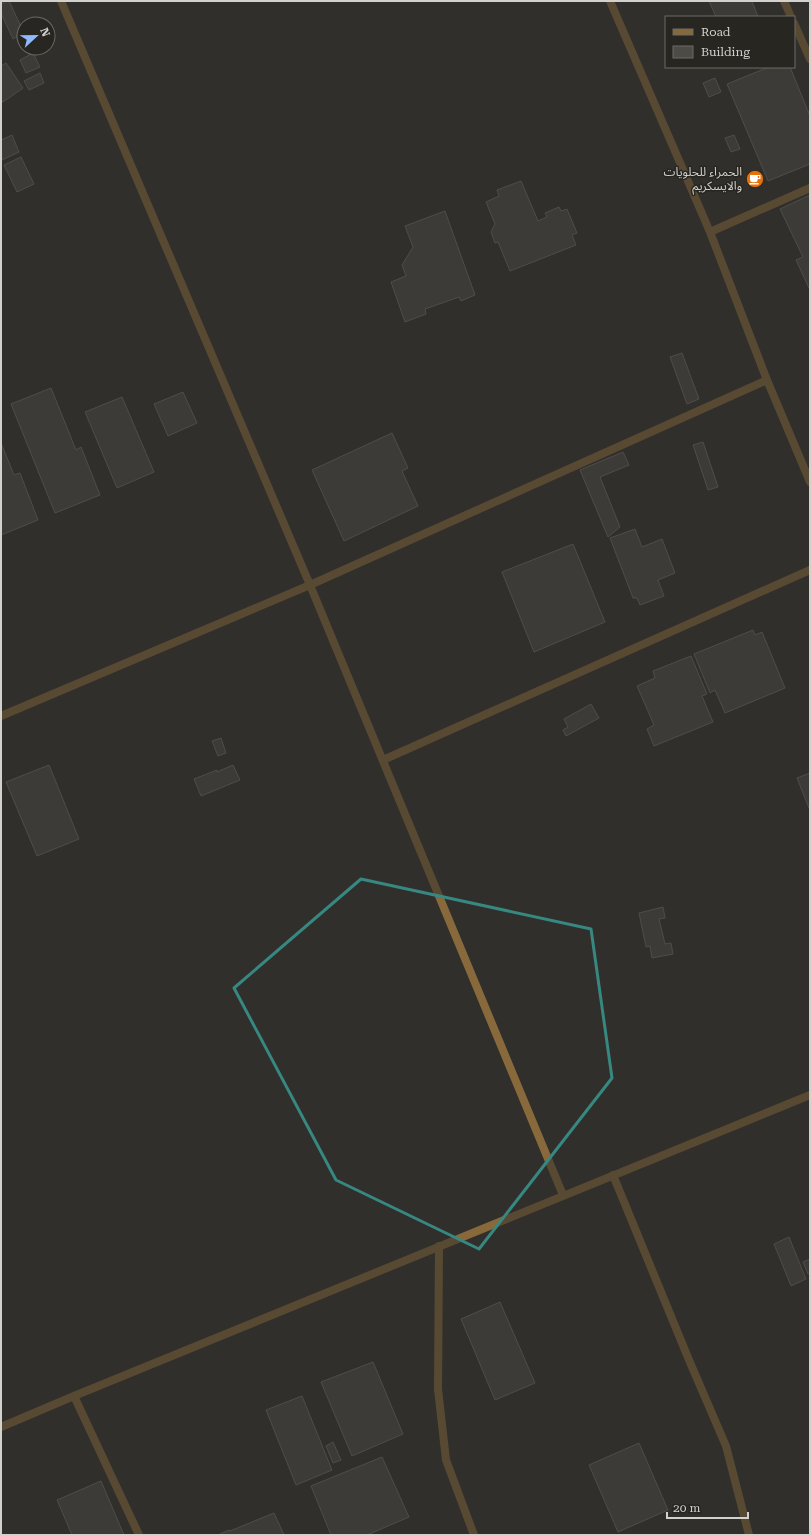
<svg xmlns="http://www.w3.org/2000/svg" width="811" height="1536" viewBox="0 0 811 1536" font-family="'Roboto Serif','Noto Sans Arabic',serif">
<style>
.building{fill:#4d4b46;stroke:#72706b}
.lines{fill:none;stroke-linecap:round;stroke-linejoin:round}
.street{stroke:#88693c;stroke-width:8}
.marked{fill:none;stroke:#368881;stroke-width:3;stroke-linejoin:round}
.labels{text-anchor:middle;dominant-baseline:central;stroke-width:3;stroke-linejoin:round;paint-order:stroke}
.poi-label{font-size:12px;fill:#d2d1ce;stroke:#282621;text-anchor:end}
</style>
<rect width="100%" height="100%" fill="#312f2b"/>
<path class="building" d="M 7,1 L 9,1 L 24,33 L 13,39 L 1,13 L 1,4 Z
M 709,1 L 752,1 L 758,17 L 716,17 Z
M 33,53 L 40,67 L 26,73 L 20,60 Z
M 6,63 L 23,88 L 3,102 L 1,99 L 1,66 Z
M 769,67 L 790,67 L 810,116 L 810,164 L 768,181 L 727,84 Z
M 40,73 L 44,83 L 29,90 L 24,81 Z
M 715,78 L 721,92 L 709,97 L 703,83 Z
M 12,135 L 19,152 L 2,160 L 1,140 Z
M 734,135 L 740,149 L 731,152 L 725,138 Z
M 21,157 L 34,184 L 17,192 L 4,165 Z
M 521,181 L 538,221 L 547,217 L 545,213 L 559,207 L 561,211 L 567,209 L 577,233 L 572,235 L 576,245 L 510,271 L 498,242 L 495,243 L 491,232 L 495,224 L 486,202 L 499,196 L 497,190 Z
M 810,195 L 810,287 L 809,288 L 796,260 L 803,257 L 780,209 Z
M 445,211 L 475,295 L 461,301 L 459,297 L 425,309 L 426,314 L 405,322 L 391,282 L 406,276 L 402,265 L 413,247 L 405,226 Z
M 682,353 L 699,399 L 687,404 L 670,357 Z
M 51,388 L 76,450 L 81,447 L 100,495 L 55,513 L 11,404 Z
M 183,392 L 197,423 L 168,436 L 154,404 Z
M 122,397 L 154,472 L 117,488 L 85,412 Z
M 392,433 L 408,468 L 402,471 L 418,506 L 344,541 L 312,470 Z
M 703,442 L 718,487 L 708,490 L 693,445 Z
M 1,443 L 14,475 L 20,473 L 38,520 L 1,535 Z
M 623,452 L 629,465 L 600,477 L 620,527 L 608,537 L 580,470 Z
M 635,529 L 642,547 L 662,539 L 675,573 L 658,580 L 664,596 L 640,605 L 637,598 L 633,598 L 610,538 Z
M 573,544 L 605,622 L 534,652 L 502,572 Z
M 753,630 L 755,635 L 762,632 L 785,688 L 725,713 L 715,690 L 710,693 L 694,654 Z
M 691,656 L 707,694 L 702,696 L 713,722 L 654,746 L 647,729 L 654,725 L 637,686 L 655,678 L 653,671 Z
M 591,704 L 599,718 L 566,736 L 563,730 L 568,727 L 564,719 Z
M 221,738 L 226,753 L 218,756 L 212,741 Z
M 49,765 L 79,839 L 37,856 L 6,782 Z
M 233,765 L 240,780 L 201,796 L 194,779 L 217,770 L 217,772 Z
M 810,773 L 810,808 L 809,808 L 797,778 Z
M 663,907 L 665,918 L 659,919 L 665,944 L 671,943 L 673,954 L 652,958 L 650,946 L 646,947 L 639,913 Z
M 789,1237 L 806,1279 L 791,1286 L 774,1244 Z
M 810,1259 L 810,1274 L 808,1274 L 803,1262 Z
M 500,1302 L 535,1383 L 495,1400 L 461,1319 Z
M 373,1362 L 403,1434 L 352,1456 L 321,1382 Z
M 302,1396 L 332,1470 L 296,1485 L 266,1410 Z
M 333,1442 L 341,1460 L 333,1463 L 326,1446 Z
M 639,1443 L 668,1510 L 618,1532 L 589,1465 Z
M 382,1457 L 409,1517 L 367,1535 L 331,1535 L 311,1486 Z
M 101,1481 L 124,1535 L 72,1535 L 57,1500 Z
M 274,1513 L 284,1535 L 218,1535 L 229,1530 L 230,1531 Z"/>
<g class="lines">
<path class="street" d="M 61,1 L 310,585 L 563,1195
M 610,1 L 710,232 L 767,380 L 810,482
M 784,1 L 791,17
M 794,23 L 810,59
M 710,232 L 810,188
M 1,716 L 310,585 L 767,380
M 383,760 L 810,570
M 613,1175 L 689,1360 L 726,1446 L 749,1535
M 439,1246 L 438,1389 L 446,1460 L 474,1535
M 74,1396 L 139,1535
M 1,1427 L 74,1396 L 810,1095"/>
</g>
<path d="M0 0H811V1536H0ZM 361,879 L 591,929 L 612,1078 L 479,1249 L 336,1180 L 234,988 Z" fill="#312f2b" fill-opacity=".55" fill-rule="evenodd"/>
<path class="marked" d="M 361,879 L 591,929 L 612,1078 L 479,1249 L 336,1180 L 234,988 Z"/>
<defs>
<symbol id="cafe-disc" viewBox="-11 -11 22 22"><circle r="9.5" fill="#e8710a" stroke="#282621"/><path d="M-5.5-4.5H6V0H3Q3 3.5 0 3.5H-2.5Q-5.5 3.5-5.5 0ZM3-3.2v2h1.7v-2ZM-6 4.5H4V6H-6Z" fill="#fff"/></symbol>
</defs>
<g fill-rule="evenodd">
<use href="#cafe-disc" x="745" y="169" width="20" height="20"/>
</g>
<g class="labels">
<g class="poi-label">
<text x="742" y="172">الحمراء للحلويات<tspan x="742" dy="14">والايسكريم</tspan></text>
</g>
</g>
<rect width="811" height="1536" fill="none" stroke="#d2d1ce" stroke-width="4"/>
<rect x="665" y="16" width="130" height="52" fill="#282621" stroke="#6c6a66"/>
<rect x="673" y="29" width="20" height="6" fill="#88693c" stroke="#6c6a66"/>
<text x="701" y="36" font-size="12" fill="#d2d1ce">Road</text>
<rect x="673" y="46" width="20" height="12" fill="#4d4b46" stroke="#6c6a66"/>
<text x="701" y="56" font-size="12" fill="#d2d1ce">Building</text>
<g transform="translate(36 36) rotate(68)"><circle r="19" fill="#282621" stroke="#6c6a66"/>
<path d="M0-3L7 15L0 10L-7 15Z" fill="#8fb8fd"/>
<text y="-6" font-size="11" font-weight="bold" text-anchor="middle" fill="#d2d1ce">N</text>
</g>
<path d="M667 1512v6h81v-6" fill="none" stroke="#d2d1ce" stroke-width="2"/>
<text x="673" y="1512" font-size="12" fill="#d2d1ce" stroke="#282621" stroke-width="3" paint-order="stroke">20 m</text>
</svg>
